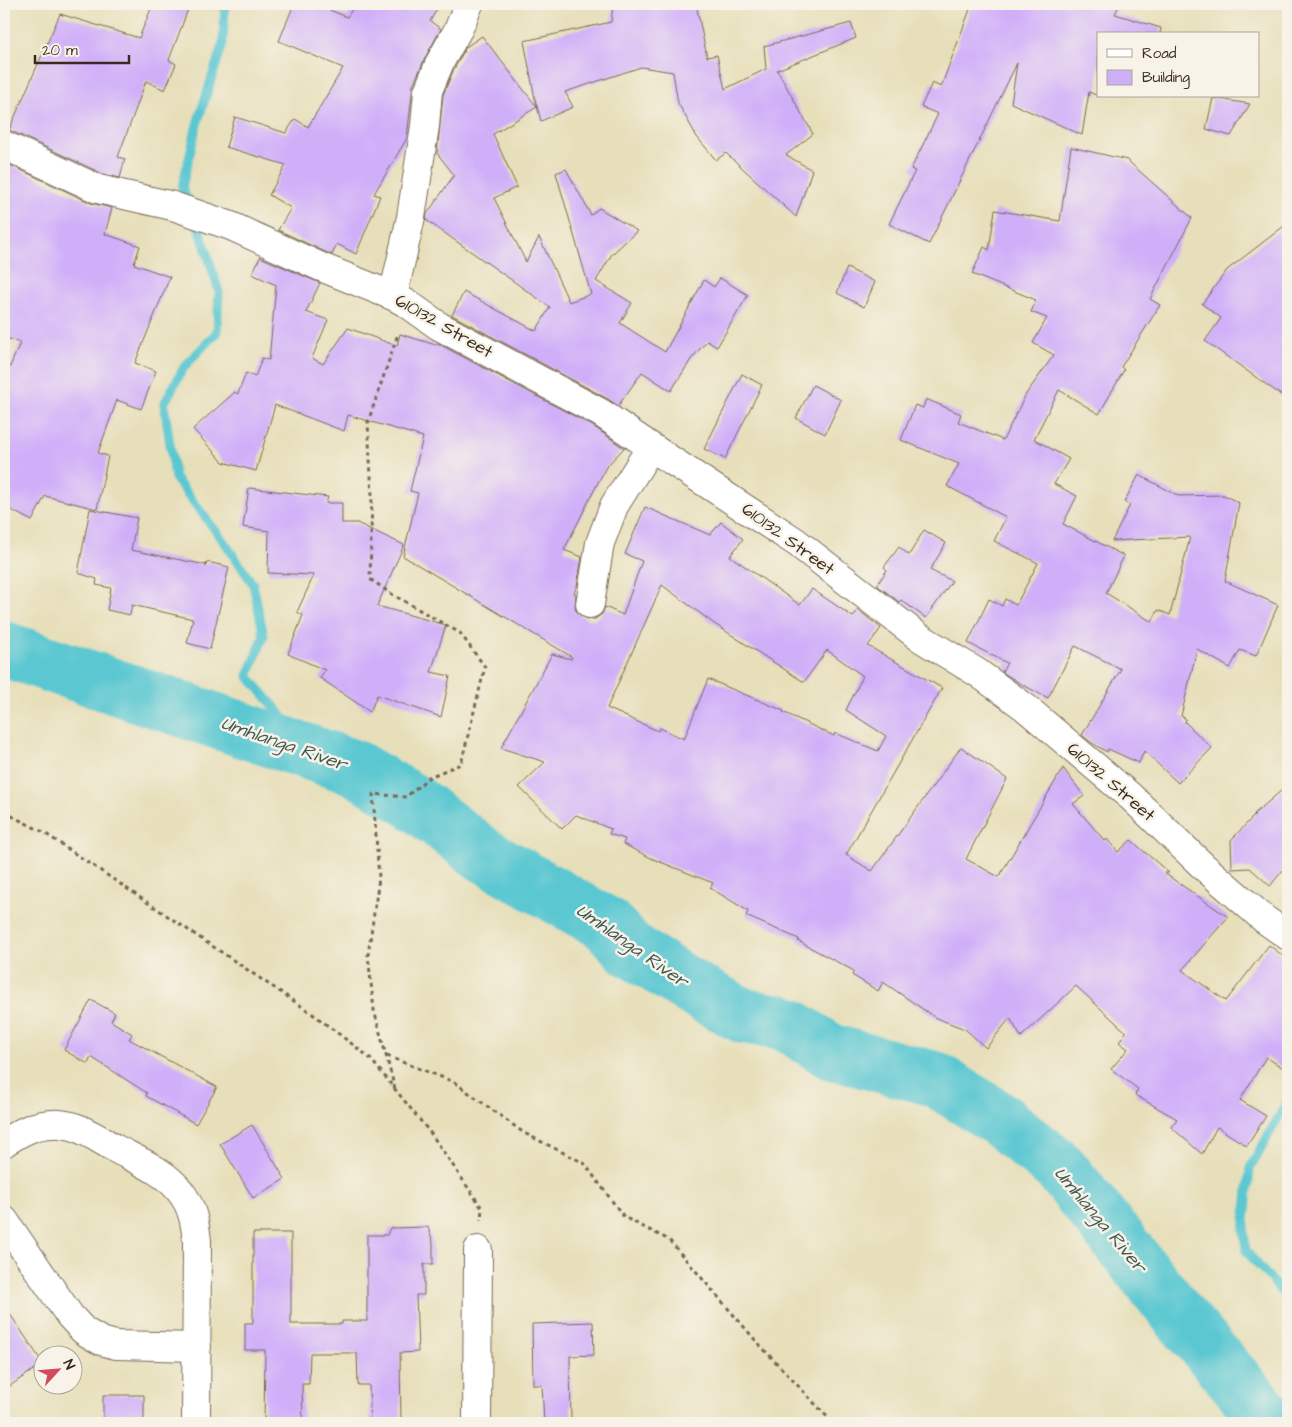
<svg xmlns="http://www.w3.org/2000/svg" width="1292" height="1427" viewBox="0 0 1292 1427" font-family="'Architects Daughter',sans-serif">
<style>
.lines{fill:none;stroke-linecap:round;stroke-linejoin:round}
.stream{stroke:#5ac7d1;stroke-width:9}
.river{stroke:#5ac7d1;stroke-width:56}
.building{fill:#d0aff9;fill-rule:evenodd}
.minor-casing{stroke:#776955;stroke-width:30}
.path{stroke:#776955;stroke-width:3;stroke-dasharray:4 4;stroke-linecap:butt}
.minor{stroke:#fff;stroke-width:28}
.labels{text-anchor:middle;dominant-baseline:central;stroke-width:5;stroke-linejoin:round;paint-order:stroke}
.street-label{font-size:18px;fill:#3b2a1e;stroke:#f7f3e8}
.water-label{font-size:19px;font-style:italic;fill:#445954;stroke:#f7f3e8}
</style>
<rect width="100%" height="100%" fill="#f7f3e8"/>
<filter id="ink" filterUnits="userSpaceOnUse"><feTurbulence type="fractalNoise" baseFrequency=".02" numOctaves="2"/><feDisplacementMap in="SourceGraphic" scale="10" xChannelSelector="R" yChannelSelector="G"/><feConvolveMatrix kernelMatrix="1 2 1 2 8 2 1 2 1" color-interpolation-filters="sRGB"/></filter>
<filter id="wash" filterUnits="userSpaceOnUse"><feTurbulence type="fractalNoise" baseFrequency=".0096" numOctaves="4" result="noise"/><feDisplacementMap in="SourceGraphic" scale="20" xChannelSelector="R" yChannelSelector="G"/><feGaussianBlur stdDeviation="1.12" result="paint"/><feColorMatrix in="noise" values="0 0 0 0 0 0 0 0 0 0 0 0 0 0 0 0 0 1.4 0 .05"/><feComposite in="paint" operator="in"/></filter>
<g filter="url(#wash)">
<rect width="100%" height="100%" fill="#e7dfba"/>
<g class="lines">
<path class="stream" d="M 190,206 L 182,187 L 197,124 L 223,43 L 225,4
M 195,218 L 203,240 L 219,292 L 217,332 L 184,367 L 164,404 L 175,478 L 225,543 L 253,584 L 264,636 L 248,676 L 316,755
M 1288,1100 L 1250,1168 L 1244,1232 L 1246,1251 L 1288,1299"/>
<path class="river" d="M 4,649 L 355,768 L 414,802 L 484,855 L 606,924 L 631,950 L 697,991 L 744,1016 L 785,1023 L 832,1052 L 935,1079 L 998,1118 L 1060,1168 L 1180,1317 L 1272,1423"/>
</g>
<g id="blocks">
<path class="building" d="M 153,4 L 190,4 L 169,60 L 176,64 L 165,90 L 146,81 L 118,157 L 125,159 L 120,178 L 103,174 L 9,130 L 60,14 L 139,38 Z
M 294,4 L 315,4 L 347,17 L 356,4 L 440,4 L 430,21 L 441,29 L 426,56 L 413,85 L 407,138 L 374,194 L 380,196 L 356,254 L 337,244 L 332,255 L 278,230 L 291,208 L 269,195 L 286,165 L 226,147 L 235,117 L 286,133 L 295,119 L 308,127 L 343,68 L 279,41 Z
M 613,4 L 696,4 L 707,57 L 717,55 L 725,89 L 766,69 L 764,46 L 851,23 L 856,38 L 777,70 L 813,134 L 786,155 L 812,170 L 796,217 L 726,153 L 716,160 L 697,137 L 678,103 L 673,72 L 641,67 L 565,92 L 573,107 L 541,121 L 535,99 L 524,41 L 611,22 Z
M 972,4 L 1120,4 L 1115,14 L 1161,28 L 1160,34 L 1098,34 L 1098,96 L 1089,92 L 1082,135 L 1011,103 L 1017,63 L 929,244 L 889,224 L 915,171 L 911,169 L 938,114 L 921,107 L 932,83 L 941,87 Z
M 482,36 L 537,107 L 493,134 L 517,187 L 494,198 L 526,262 L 539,237 L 569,302 L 591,294 L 556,173 L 566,169 L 591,215 L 599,208 L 637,231 L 612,254 L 596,281 L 632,303 L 620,323 L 665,352 L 704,280 L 714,287 L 720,278 L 748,295 L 717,347 L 707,341 L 692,358 L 671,391 L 642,372 L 618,406 L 608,399 L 452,315 L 464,292 L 536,331 L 550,307 L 426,220 L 427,214 L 454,175 L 437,153 L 443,95 L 454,69 L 466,47 Z
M 1213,98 L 1250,104 L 1231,136 L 1206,129 Z
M 1071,147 L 1127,160 L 1192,218 L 1150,299 L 1160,305 L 1121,367 L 1124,370 L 1099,414 L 1059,390 L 1034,439 L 1069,459 L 1054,484 L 1077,496 L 1063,524 L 1124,556 L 1106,593 L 1152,622 L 1158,610 L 1170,615 L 1190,537 L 1112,541 L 1130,505 L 1124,502 L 1139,475 L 1179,496 L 1224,495 L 1239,503 L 1225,581 L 1278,605 L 1256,656 L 1240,650 L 1230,668 L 1197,649 L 1181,716 L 1186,719 L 1185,722 L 1212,748 L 1178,783 L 1144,751 L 1139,763 L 1108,749 L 1107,752 L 1092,743 L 1082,735 L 1121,669 L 1075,646 L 1048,698 L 1023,685 L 1002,672 L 1007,663 L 968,643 L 989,599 L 1002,606 L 1005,599 L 1016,605 L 1038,563 L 994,541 L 1006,517 L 947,486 L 959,464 L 901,440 L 915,405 L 923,408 L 926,399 L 961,414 L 958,422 L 1003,440 L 1026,394 L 1054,355 L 1033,343 L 1047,318 L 1031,312 L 1036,300 L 972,274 L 984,247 L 989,250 L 995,210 L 1060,221 Z
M 4,162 L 91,203 L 112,208 L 105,234 L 140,246 L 134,264 L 170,277 L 135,363 L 156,371 L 141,409 L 117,400 L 98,453 L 108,456 L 97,509 L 45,496 L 32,521 L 4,506 L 4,381 L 20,343 L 4,337 Z
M 1288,223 L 1288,400 L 1205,341 L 1221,318 L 1202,304 L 1227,270 Z
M 260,257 L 320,283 L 306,312 L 328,320 L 312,358 L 323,364 L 348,328 L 397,346 L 400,334 L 436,345 L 437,343 L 593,426 L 624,448 L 606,467 L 564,550 L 582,557 L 577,586 L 574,593 L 576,594 L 575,609 L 581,616 L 588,619 L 595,619 L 602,614 L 605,607 L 623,615 L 642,561 L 625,554 L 645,507 L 710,535 L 721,522 L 743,539 L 730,556 L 800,605 L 812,589 L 853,617 L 858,610 L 881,628 L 868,646 L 942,688 L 846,855 L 872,871 L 961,747 L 1007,779 L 966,859 L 999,877 L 1063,768 L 1084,796 L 1073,804 L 1105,841 L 1107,839 L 1118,852 L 1131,840 L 1169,873 L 1164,873 L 1228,917 L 1182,970 L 1226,1001 L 1269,945 L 1288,960 L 1288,1071 L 1266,1057 L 1240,1100 L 1266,1116 L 1247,1146 L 1217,1127 L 1202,1154 L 1171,1127 L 1177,1119 L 1135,1095 L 1138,1089 L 1111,1069 L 1128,1049 L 1119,1042 L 1126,1032 L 1076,986 L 1021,1037 L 1010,1018 L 986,1048 L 965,1029 L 936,1018 L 883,982 L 878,991 L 852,975 L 854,971 L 798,941 L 799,939 L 746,916 L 748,911 L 710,888 L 713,883 L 653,859 L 623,844 L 625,839 L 609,834 L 611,829 L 576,815 L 562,829 L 519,787 L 545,762 L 501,748 L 552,654 L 571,659 L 572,657 L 403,556 L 418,493 L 410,491 L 423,437 L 348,415 L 344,431 L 275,405 L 256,471 L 223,462 L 193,429 L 235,392 L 238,394 L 246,373 L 255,377 L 262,358 L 269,360 L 276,285 L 252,274 ZM 662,585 L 713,623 L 804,682 L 827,650 L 863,676 L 846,710 L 886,736 L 878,751 L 835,733 L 834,736 L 783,712 L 784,711 L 708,679 L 684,739 L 660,728 L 658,731 L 607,708 Z
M 847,268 L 875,282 L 864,307 L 837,293 Z
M 742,374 L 762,385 L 725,459 L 704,449 Z
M 813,385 L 841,400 L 825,434 L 796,418 Z
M 249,488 L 328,497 L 326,503 L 342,503 L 342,523 L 357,523 L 404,545 L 377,606 L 446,625 L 431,672 L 450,676 L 441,717 L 377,695 L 370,712 L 320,678 L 325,670 L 288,654 L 303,615 L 297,612 L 314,575 L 268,573 L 269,531 L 243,527 Z
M 90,509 L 137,518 L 131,550 L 206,565 L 206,567 L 207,562 L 229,567 L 210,649 L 187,643 L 193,619 L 132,605 L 130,615 L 107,610 L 111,588 L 96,585 L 97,579 L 78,573 Z
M 924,530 L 946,543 L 930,570 L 952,581 L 926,618 L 901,600 L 899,602 L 877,585 L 887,570 L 884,567 L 899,547 L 909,555 Z
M 1288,785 L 1288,864 L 1270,886 L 1250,868 L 1232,869 L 1231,840 L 1255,815 L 1254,814 Z
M 91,1000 L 115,1013 L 111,1021 L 132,1034 L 129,1039 L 217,1087 L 196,1124 L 146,1096 L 147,1093 L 91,1057 L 88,1064 L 64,1050 Z
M 252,1125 L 285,1179 L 253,1198 L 220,1144 Z
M 428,1227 L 433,1242 L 433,1264 L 424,1264 L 424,1295 L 416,1295 L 418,1352 L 400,1353 L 401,1423 L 370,1423 L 369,1385 L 358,1385 L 357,1353 L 310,1353 L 309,1384 L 302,1384 L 303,1423 L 264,1423 L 265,1350 L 245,1350 L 245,1323 L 253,1323 L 253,1233 L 291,1233 L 291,1324 L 342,1324 L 342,1321 L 367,1321 L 367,1235 L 387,1235 L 390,1228 Z
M 4,1305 L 42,1362 L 42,1364 L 4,1390 Z
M 593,1322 L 594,1355 L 570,1356 L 571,1423 L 544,1423 L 542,1385 L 533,1385 L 532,1324 Z
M 103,1395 L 144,1395 L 144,1423 L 103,1423 Z"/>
</g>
</g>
<g filter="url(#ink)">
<use href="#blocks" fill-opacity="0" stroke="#776955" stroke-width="1"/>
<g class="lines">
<defs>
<path id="minor" d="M 4,145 L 98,189 L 173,206 L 231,226 L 321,267 L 393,296 L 408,304 L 439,326 L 601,413 L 651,447 L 796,542 L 919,637 L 978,673 L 1026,708 L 1131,797 L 1203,866 L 1264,919 L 1288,936
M 393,296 L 411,217 L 425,126 L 428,91 L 440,62 L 459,28 L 469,4
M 590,604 L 600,543 L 614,506 L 651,447
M 4,1143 C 19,1133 34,1124 53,1124 C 59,1123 66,1125 72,1126 C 88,1131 102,1141 116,1149 C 137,1160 166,1172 180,1191 C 192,1206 195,1222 197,1241 L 196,1423
M 4,1220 L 70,1316 L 84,1331 L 101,1341 L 116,1345 L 197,1347
M 477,1423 L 478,1250"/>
</defs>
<use href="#minor" class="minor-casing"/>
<path class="path" d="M 4,812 L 43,832 L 310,1012 L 369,1057 L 432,1135 L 482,1208 L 481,1220
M 387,1056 L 454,1082 L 524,1133 L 584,1163 L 624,1217 L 669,1240 L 757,1342 L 833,1423
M 395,1089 L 374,1010 L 368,955 L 379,878 L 373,794 L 406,797 L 429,777 L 461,764 L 485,667 L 460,633 L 390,593 L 370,579 L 372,496 L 368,422 L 398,334"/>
<use href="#minor" class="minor"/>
</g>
</g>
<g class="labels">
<g class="street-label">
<text transform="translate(444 326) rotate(30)">610132 Street</text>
<text transform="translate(788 539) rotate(36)">610132 Street</text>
<text transform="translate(1111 782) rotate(41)">610132 Street</text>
</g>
<g class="water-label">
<text transform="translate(284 744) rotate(19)">Umhlanga River</text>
<text transform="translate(632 946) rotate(35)">Umhlanga River</text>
<text transform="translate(1100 1220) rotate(50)">Umhlanga River</text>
</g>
</g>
<rect width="1292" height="1427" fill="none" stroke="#f7f3e8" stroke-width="20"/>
<rect x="1097" y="32" width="162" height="65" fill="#f7f3e8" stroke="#aca397"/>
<rect x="1107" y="49" width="25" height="8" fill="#ffffff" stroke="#aca397"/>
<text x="1142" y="58" font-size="15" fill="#3b2a1e">Road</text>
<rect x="1107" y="70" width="25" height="15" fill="#d0aff9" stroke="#aca397"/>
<text x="1142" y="82" font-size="15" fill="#3b2a1e">Building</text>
<g transform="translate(58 1370) rotate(64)"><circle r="24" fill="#f7f3e8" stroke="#aca397"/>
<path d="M0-4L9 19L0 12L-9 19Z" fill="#d1495b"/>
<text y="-8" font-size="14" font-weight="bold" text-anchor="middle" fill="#3b2a1e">N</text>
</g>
<path d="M35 55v8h94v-8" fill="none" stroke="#3b2a1e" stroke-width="2.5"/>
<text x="42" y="55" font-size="15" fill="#3b2a1e" stroke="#f7f3e8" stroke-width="4" paint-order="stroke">20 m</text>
</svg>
